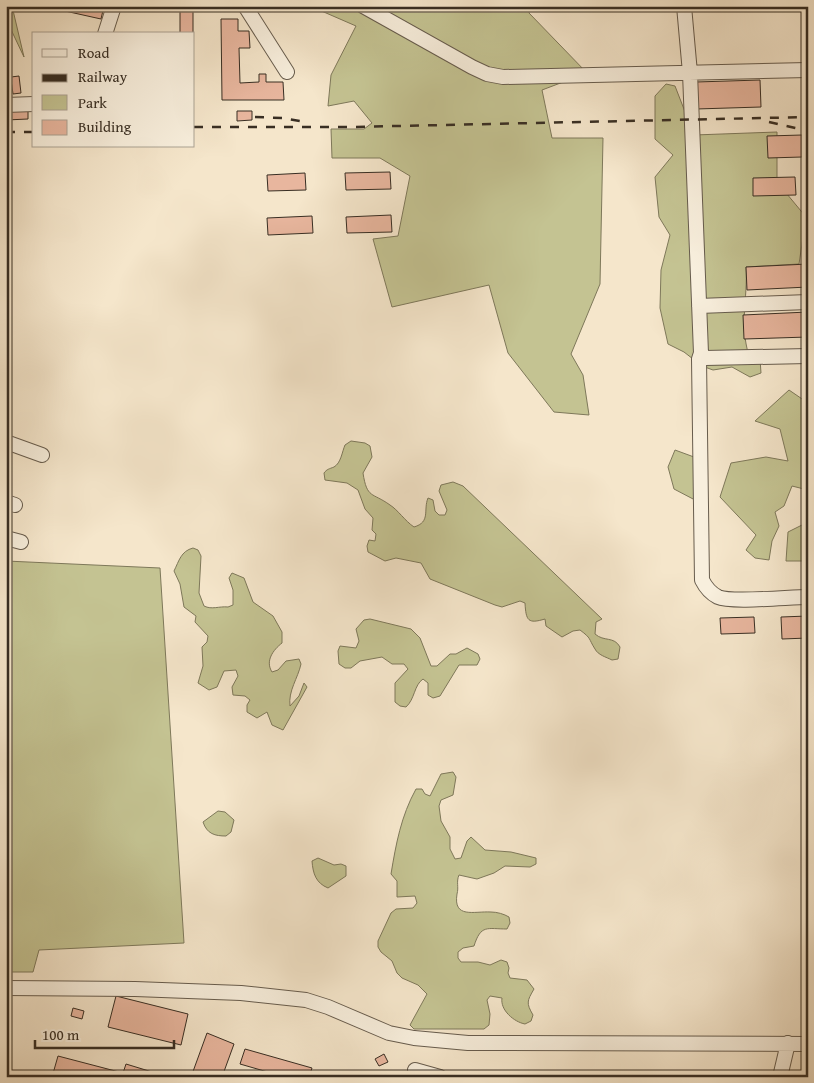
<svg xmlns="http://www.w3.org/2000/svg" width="814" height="1083" viewBox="0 0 814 1083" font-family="'Gentium Book Plus',serif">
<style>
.green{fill:#c4c392;stroke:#7e785a}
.building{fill:#e8b69e;stroke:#382e23}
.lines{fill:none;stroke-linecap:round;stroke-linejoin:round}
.minor-casing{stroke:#675c4d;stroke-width:16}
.minor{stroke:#f8efdd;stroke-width:14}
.rail{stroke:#382e23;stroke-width:2.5;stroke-dasharray:9 9;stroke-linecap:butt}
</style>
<rect width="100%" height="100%" fill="#f5e6cb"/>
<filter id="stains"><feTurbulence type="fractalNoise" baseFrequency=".004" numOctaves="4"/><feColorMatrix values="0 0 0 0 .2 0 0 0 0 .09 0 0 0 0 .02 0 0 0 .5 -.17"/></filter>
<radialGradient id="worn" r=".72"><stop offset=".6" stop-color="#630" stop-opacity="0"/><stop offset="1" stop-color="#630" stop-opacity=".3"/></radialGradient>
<path class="green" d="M 6,6 L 12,6 L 24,57 L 6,19 Z
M 310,6 L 530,6 L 529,13 L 587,73 L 542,90 L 552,138 L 603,138 L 600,284 L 571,354 L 583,375 L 589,415 L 554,412 L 508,353 L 489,285 L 392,307 L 373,239 L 398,236 L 410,176 L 380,158 L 332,158 L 331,129 L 364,129 L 372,123 L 354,101 L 328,106 L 331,75 L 356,26 Z
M 666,84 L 675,86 L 694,135 L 777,132 L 777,182 L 806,217 L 799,264 L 746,267 C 748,299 739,323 749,356 L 760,359 L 761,373 L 750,377 L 732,367 L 713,370 L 702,366 L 684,352 L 668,344 L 660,308 L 661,270 L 670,235 L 659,217 L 655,177 L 673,155 L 655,139 L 655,96 Z
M 789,390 L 808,403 L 808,490 L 792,486 L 784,506 L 775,512 L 779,526 L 772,541 L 769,560 L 755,558 L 746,550 L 756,535 L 720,497 L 731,463 L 766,457 L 788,461 L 780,429 L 755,421 Z
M 351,441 L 365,443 L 370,446 L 372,457 L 363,473 C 367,499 372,492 390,505 C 398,510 405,521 414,527 C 431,522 423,510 428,498 L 433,500 L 435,511 L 439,515 L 445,515 L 447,510 L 439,491 L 441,485 L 453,482 L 463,486 L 602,619 L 596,622 L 595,634 C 604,642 614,636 620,647 L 618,659 L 612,660 C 606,657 598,655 595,649 C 588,638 592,639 580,630 L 573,631 L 562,637 L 546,626 L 545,619 C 528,624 526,621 525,603 L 520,601 L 502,607 L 495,605 L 430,579 L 421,563 L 396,558 L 385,561 L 368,552 L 367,546 L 369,540 L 375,541 L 376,534 L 372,530 L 373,518 L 365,509 L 358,490 L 347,483 L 325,480 L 324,473 C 327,469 329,469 334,467 C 341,463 342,452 345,445 Z
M 675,450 L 694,457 L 695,500 L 674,489 L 668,467 Z
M 808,522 L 808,561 L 786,561 L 788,532 Z
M 193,548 L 198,550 L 201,556 L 199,593 L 204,606 C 212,610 219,606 228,607 L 233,605 L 233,590 L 229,578 L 232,573 L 244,578 L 253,602 L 273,616 L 282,632 L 282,643 C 273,650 265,661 272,672 L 278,670 L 286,661 L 299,659 L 301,664 C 298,678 288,691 290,706 L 299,696 L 304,683 L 307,687 L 283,730 L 272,725 L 267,712 L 257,718 L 247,712 L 247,705 L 250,700 L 245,696 L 233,695 L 232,687 L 238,676 L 236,670 L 224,671 L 217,687 L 209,690 L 198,683 L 203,666 L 202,647 L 207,642 L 208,636 L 195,622 L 196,616 L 184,607 L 180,584 L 174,571 C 179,561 181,551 193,548 Z
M 6,561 L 160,568 L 184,943 L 39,950 L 33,972 L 6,972 Z
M 370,619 L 411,629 L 420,638 L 431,666 L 437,666 L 450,654 L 456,654 L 467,648 L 478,654 L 480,659 L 477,665 L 459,665 L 440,696 L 433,698 L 428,695 L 428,683 L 423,679 C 414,685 415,699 406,707 L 400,706 L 395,702 L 395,683 L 408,669 L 404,664 L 392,664 L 382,657 L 360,661 L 351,668 L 345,668 L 339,664 L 338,651 L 340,646 L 356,648 L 359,641 L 356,629 L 364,620 Z
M 453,772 L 456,777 L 453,795 L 441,800 L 439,806 L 441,821 L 450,837 L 450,849 L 455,859 L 461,858 L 467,841 L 471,837 L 485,850 L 511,852 L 536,858 L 536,864 L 530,867 L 505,866 L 494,873 L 477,879 L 459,875 C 456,882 459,887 457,894 C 453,919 474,911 491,912 C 497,912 504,914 509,917 L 510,923 L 507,929 C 487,929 481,924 474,946 L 463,948 L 458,952 L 458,958 L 461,962 L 478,962 L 490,965 L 501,960 L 507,962 L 509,968 L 508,973 L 510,978 L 527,980 L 534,989 C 527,1001 526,1003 533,1015 L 531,1021 L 525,1024 C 514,1022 500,1010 502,998 L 490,996 L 487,1000 L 490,1014 L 489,1025 L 484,1029 L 414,1029 L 410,1025 L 427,994 L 418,985 L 402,978 L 397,973 L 392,961 L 381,952 L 378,947 L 378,941 L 391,913 L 396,909 L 413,908 L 417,903 L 415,896 L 397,897 L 397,881 L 391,874 C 396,844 401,816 416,789 L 422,789 L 425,794 L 430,796 L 441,774 Z
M 218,811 L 225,812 L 234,820 L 231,832 L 226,836 C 215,836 207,834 203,822 Z
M 318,858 L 334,865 L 341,864 L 346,866 L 346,876 L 328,888 C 316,883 313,874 312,861 Z"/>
<path class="building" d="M 57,6 L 104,6 L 101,19 L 56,9 Z
M 180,7 L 193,8 L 193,34 L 180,34 Z
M 221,19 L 238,19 L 238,31 L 249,31 L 250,48 L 239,48 L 240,83 L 259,82 L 259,74 L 266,74 L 266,82 L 283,82 L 284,100 L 222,100 Z
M 6,71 L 10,71 L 11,77 L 19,76 L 21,93 L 13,94 L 11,80 L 6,81 Z
M 760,80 L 761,107 L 696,109 L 696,82 Z
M 28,109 L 28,119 L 6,120 L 6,110 Z
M 237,111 L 252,111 L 252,120 L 237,121 Z
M 802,135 L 802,157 L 768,158 L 767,136 Z
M 390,172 L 391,189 L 346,190 L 345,173 Z
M 305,173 L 306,190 L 268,191 L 267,175 Z
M 795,177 L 796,195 L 753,196 L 753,178 Z
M 391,215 L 392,232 L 347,233 L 346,217 Z
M 312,216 L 313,233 L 268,235 L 267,218 Z
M 808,264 L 808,287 L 747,290 L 746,267 Z
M 808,312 L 808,337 L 744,339 L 743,315 Z
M 808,616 L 808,638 L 782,639 L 781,617 Z
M 754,617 L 755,633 L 721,634 L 720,618 Z
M 116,996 L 188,1014 L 181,1045 L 108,1027 Z
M 73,1008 L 84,1011 L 82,1019 L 71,1016 Z
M 207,1033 L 234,1044 L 222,1077 L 191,1077 Z
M 245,1049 L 312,1068 L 309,1077 L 285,1077 L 240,1064 Z
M 384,1054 L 388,1062 L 379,1066 L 375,1059 Z
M 58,1056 L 123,1073 L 126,1064 L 162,1075 L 162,1077 L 134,1077 L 125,1074 L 124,1077 L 52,1077 Z"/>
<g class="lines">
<defs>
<path id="minor" d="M 245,6 L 287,72
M 363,6 L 472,67 L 487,74 L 503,77 L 808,70
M 684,6 L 690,73 L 701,353 L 705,358 L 808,356
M 105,34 L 114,6
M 6,105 L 34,104
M 699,306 L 808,302
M 701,353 L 699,359 L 702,580 C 706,588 710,593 718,597 C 731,603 790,597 808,597
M 6,442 L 42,455
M 6,502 L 15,505
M 6,538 L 21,542
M 6,988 L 135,989 L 241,993 L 306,1000 L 328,1007 L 389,1033 L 414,1038 L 468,1043 L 808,1044
M 415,1070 L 440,1077
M 780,1077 L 788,1043"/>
</defs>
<use href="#minor" class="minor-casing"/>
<use href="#minor" class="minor"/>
<path class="rail" d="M 255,117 L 282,118 L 305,122
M 769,122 L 808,131
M 194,127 L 352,127 L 808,117
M 6,132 L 34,132"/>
</g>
<rect width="814" height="1083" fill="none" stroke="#f5e6cb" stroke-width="25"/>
<rect x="8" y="8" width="799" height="1068" fill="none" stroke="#382e23" stroke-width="2.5"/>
<rect x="12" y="12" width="789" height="1058" fill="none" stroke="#382e23"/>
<rect x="32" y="32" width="162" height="115" fill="#f8efdd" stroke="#aba293"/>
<rect x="42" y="49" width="25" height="8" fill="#f8efdd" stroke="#aba293"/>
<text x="78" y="58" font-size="15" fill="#382e23">Road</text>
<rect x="42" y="74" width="25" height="8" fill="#382e23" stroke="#aba293"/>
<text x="78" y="82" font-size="15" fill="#382e23">Railway</text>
<rect x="42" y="95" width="25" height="15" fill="#c4c392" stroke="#aba293"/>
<text x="78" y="108" font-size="15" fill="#382e23">Park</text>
<rect x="42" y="120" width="25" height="15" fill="#e8b69e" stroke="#aba293"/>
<text x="78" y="132" font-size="15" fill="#382e23">Building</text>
<path d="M35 1040v8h139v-8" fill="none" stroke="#382e23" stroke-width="2.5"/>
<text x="42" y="1040" font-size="15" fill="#382e23" stroke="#f8efdd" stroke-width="4" paint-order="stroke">100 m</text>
<rect width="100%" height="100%" filter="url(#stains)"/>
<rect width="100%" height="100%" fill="url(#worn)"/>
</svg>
